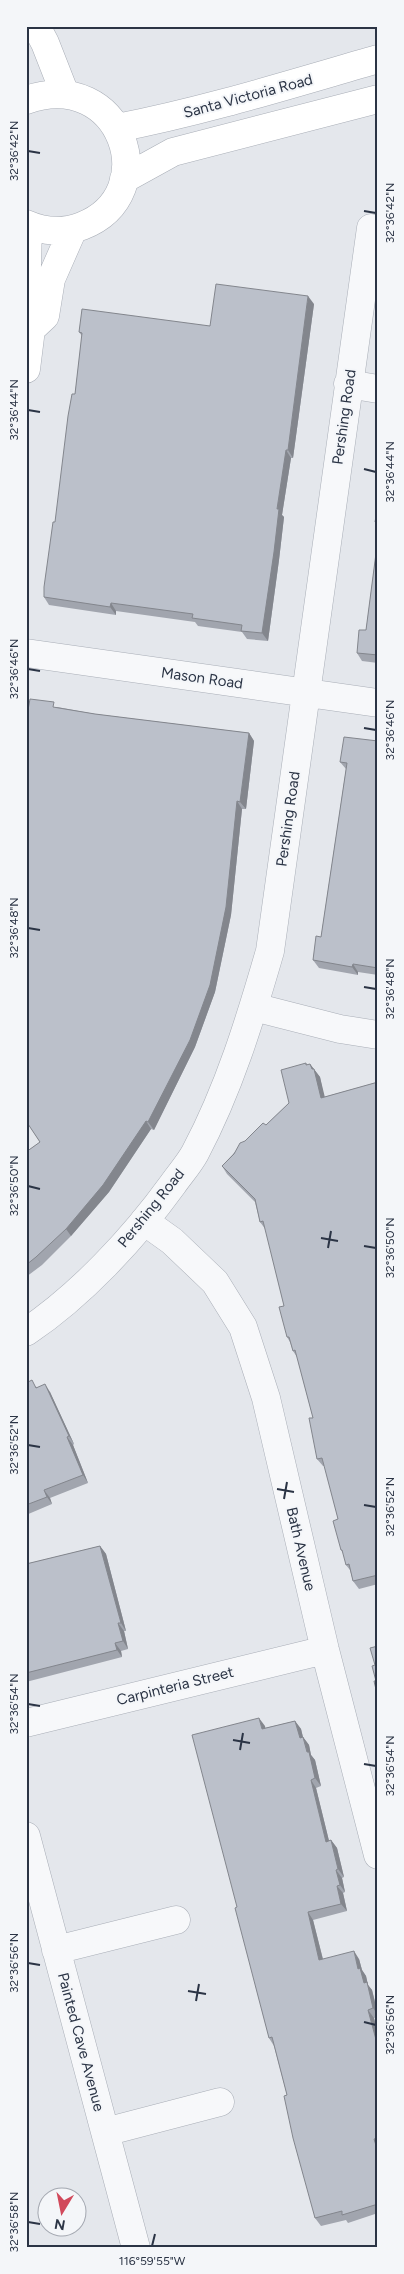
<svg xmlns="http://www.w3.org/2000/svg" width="404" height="2274" viewBox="0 0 404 2274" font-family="Figtree,sans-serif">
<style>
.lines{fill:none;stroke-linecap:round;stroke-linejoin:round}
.street-casing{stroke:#a9aeb7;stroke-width:29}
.secondary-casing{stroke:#a9aeb7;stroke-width:29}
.street{stroke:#f7f8fa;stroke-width:28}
.secondary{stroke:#fff;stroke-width:28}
.wall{fill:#a1a5ae}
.shaded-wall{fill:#83868d}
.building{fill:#bbc0ca;stroke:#83868d}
.ticks{fill:none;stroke:#2b3445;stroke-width:2}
.labels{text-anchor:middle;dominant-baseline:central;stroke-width:4;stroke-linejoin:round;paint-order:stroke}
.street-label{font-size:15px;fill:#2b3445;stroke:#f4f6f9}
.neatline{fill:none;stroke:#2b3445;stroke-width:2}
.ticks-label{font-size:12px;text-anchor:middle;fill:#2b3445}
</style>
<rect width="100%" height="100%" fill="#e4e7ec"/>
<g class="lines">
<defs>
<path id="street" d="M 348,384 L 378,389
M 26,653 L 378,703
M 254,1007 L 340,1029 L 378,1035
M 144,1221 L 172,1241 L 215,1282 L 243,1327 L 266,1398 L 325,1650 L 378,1855
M 26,1332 C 81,1295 134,1238 173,1184 C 180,1174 189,1164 195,1153 C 229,1089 250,1020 270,951 L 371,228
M 26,1723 L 325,1650
M 26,1836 L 136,2248
M 56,1950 L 176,1920
M 105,2132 L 220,2102"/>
<path id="secondary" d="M 36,26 L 45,43 L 65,94
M 26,100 C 122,66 165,194 82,226 C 64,233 44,232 26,224
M 117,128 C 205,111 291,84 378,59
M 124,179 L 173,152 L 378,99
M 26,305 L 28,225
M 31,329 L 45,316 L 51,279 L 73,229
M 26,369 L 31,329 L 27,312"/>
</defs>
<use href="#street" class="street-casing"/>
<use href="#secondary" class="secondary-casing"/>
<use href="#street" class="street"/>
<use href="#secondary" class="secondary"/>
</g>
<path class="wall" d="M 314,304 L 293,458 L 291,458 L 282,515 L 284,517 L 279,560 L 268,641 L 247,639 L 242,632 L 198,626 L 195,622 L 116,611 L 116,615 L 49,605 L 44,597 L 75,394 L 82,336 L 79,332 L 210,326 Z
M 378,538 L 378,663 L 362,661 L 357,653 L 366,630 Z
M 57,707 L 95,714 L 249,733 L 254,741 L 246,809 L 242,809 L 231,915 L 215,992 L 195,1047 L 154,1130 L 151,1129 L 109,1192 L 71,1236 L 42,1265 L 26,1277 L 26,1152 L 40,1142 L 27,1122 L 26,1123 L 26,721 Z
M 378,741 L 378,975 L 358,972 L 358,975 L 319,968 L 313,960 L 321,937 L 346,769 L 340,762 Z
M 306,1063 L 307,1065 L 310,1064 L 320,1077 L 324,1097 L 378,1082 L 378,1584 L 359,1589 L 353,1581 L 350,1570 L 346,1565 L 344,1554 L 341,1550 L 338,1519 L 325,1466 L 323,1466 L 317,1459 L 313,1418 L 297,1357 L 293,1351 L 290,1342 L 287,1337 L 284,1306 L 266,1230 L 260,1222 L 255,1202 L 227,1174 L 222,1166 L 245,1141 L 266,1125 L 289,1103 Z
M 26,1383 L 50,1392 L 74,1444 L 73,1445 L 88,1483 L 50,1498 L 52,1504 L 26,1515 Z
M 100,1546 L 106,1554 L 126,1631 L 124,1631 L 128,1649 L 121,1651 L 122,1657 L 26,1682 L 26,1564 Z
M 295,1721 L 301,1729 L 303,1737 L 309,1745 L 311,1755 L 315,1760 L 321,1786 L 316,1788 L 329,1841 L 331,1840 L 337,1848 L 344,1877 L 342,1878 L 345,1892 L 343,1893 L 347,1911 L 313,1920 L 323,1959 L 359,1959 L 362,1970 L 366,1976 L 368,1985 L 372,1990 L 378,2013 L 378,2017 L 374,2018 L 378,2034 L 378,2213 L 348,2223 L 346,2220 L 321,2226 L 315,2218 L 287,2095 L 274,2046 L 269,2038 L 237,1907 L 265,1726 L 265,1728 Z"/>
<path class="shaded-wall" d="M 308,296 L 314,304 L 293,458 L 288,450 Z
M 286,450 L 291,458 L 282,515 L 284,517 L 279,560 L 268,641 L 262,633 L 277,509 Z
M 111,603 L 116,611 L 116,615 L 110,607 Z
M 249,733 L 254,741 L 246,809 L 240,802 Z
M 237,801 L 242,809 L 231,915 L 215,992 L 195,1047 L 154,1130 L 148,1122 Z
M 353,964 L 358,972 L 358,975 L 352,967 Z
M 310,1064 L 320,1077 L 327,1106 L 321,1098 Z
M 146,1121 L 151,1129 L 109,1192 L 71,1236 L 66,1229 Z
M 45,1384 L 50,1392 L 74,1444 L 69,1436 Z
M 67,1437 L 73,1445 L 88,1483 L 83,1475 Z
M 44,1490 L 50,1498 L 52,1504 L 47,1497 Z
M 100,1546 L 106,1554 L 126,1631 L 121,1623 Z
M 118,1623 L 124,1631 L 128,1649 L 123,1641 Z
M 115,1643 L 121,1651 L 122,1657 L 117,1650 Z
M 259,1718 L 265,1726 L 267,1737 L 262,1729 Z
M 295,1721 L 301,1729 L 305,1746 L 300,1738 Z
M 303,1737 L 309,1745 L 311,1755 L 315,1760 L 321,1786 L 315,1778 Z
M 311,1780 L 316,1788 L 331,1849 L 326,1842 Z
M 331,1840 L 337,1848 L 344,1877 L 338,1869 Z
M 336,1870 L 342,1878 L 345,1892 L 340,1885 Z
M 337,1886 L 343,1893 L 347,1911 L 341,1904 Z
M 308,1912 L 313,1920 L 325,1968 L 319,1960 Z
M 354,1951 L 359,1959 L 362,1970 L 366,1976 L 368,1985 L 372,1990 L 378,2015 L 373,2008 L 364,1983 L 358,1969 Z
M 368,2010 L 374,2018 L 378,2034 L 378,2047 Z
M 374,2139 L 378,2144 L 378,2152 Z"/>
<path class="building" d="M 216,284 L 308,296 L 288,450 L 286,450 L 277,509 L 279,509 L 274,552 L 262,633 L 241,631 L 242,625 L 192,618 L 193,614 L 111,603 L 110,607 L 44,597 L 44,587 L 53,522 L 55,522 L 68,416 L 72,394 L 75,394 L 82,333 L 79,332 L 82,309 L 210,326 Z
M 378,505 L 378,523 L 375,522 Z
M 378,538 L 378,655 L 357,653 L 359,630 L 366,630 Z
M 30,699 L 54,702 L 53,707 L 95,714 L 249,733 L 240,802 L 237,801 L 226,907 L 210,985 L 190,1040 L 148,1122 L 146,1121 L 103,1185 L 66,1229 L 36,1257 L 26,1265 L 26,1152 L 40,1142 L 26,1121 L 26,721 Z
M 344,737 L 378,741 L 378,968 L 353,964 L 352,967 L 313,960 L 316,936 L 321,937 L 347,763 L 340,762 Z
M 306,1063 L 306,1065 L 310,1064 L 312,1069 L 314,1069 L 321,1098 L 378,1082 L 378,1575 L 353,1581 L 349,1564 L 346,1565 L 342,1550 L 341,1550 L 333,1521 L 338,1519 L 322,1458 L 317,1459 L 309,1418 L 313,1418 L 295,1350 L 293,1351 L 289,1337 L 287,1337 L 279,1307 L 284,1306 L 263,1221 L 260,1222 L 255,1199 L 222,1166 L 234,1154 L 240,1143 L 245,1141 L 263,1123 L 266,1125 L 289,1103 L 281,1070 Z
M 32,1380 L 36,1388 L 45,1384 L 69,1436 L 67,1437 L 83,1475 L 44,1490 L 47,1497 L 26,1505 L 26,1383 Z
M 100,1546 L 121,1623 L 118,1623 L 123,1641 L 115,1643 L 117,1650 L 26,1673 L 26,1564 Z
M 378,1646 L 378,1698 L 374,1681 L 376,1681 L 372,1666 L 375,1665 L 370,1648 Z
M 259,1718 L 262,1729 L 295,1721 L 300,1738 L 303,1737 L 307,1752 L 309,1752 L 315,1778 L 311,1780 L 326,1842 L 331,1840 L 338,1869 L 336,1870 L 340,1885 L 337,1886 L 341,1904 L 308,1912 L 319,1960 L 354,1951 L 358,1969 L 360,1968 L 364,1983 L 367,1982 L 373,2008 L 368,2010 L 378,2047 L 378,2138 L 374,2139 L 378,2152 L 378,2204 L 342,2215 L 342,2211 L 315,2218 L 293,2138 L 284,2096 L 287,2095 L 272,2037 L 269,2038 L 235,1908 L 237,1907 L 192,1735 Z"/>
<path class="ticks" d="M 28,151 L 40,153M 364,211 L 376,213M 28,410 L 40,412M 364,469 L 376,472M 28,669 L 40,671M 364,728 L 376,730M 28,928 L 40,930M 364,987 L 376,989M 28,1186 L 40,1189M 321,1238 L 338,1241M 364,1246 L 376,1248M 328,1248 L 331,1231M 28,1445 L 40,1447M 277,1489 L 294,1492M 284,1499 L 287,1482M 364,1505 L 376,1507M 28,1704 L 40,1706M 233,1740 L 250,1743M 240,1750 L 243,1733M 364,1764 L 376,1766M 28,1963 L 40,1965M 188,1991 L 206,1994M 196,2001 L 199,1984M 364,2022 L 376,2025M 28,2222 L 40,2224M 152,2246 L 155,2234"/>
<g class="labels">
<g class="street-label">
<text transform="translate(248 96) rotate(-15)">Santa Victoria Road</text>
<text transform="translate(344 417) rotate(-82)">Pershing Road</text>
<text transform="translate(202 678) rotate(8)">Mason Road</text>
<text transform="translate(288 819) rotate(-82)">Pershing Road</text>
<text transform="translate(151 1208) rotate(-51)">Pershing Road</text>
<text transform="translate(301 1549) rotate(77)">Bath Avenue</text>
<text transform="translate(175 1686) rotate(-14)">Carpinteria Street</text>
<text transform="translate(81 2042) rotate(75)">Painted Cave Avenue</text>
</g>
</g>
<rect width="404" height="2274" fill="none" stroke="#f4f6f9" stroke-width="55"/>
<g transform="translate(62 2212) rotate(190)"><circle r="24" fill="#f4f6f9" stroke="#a4a8b1"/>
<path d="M0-4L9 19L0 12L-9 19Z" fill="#d1495b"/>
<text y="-8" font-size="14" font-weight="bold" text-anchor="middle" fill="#2b3445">N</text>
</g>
<rect x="28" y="28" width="348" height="2218" class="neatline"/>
<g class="ticks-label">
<text transform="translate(14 151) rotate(-90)" y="4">32°36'42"N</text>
<text transform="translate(390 213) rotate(-90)" y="4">32°36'42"N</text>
<text transform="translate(14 410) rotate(-90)" y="4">32°36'44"N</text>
<text transform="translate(390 472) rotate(-90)" y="4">32°36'44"N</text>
<text transform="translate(14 669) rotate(-90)" y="4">32°36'46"N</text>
<text transform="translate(390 730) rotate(-90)" y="4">32°36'46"N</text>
<text transform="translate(14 928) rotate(-90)" y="4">32°36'48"N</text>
<text transform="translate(390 989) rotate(-90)" y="4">32°36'48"N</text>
<text transform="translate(14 1186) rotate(-90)" y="4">32°36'50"N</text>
<text transform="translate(390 1248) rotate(-90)" y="4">32°36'50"N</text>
<text transform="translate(14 1445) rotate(-90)" y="4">32°36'52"N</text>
<text transform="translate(390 1507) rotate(-90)" y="4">32°36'52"N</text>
<text transform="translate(14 1704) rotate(-90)" y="4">32°36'54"N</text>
<text transform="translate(390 1766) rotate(-90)" y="4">32°36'54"N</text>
<text transform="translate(14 1963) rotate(-90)" y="4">32°36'56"N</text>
<text transform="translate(390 2025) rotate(-90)" y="4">32°36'56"N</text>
<text transform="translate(14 2222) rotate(-90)" y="4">32°36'58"N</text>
<text x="152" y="2265">116°59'55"W</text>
</g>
</svg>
